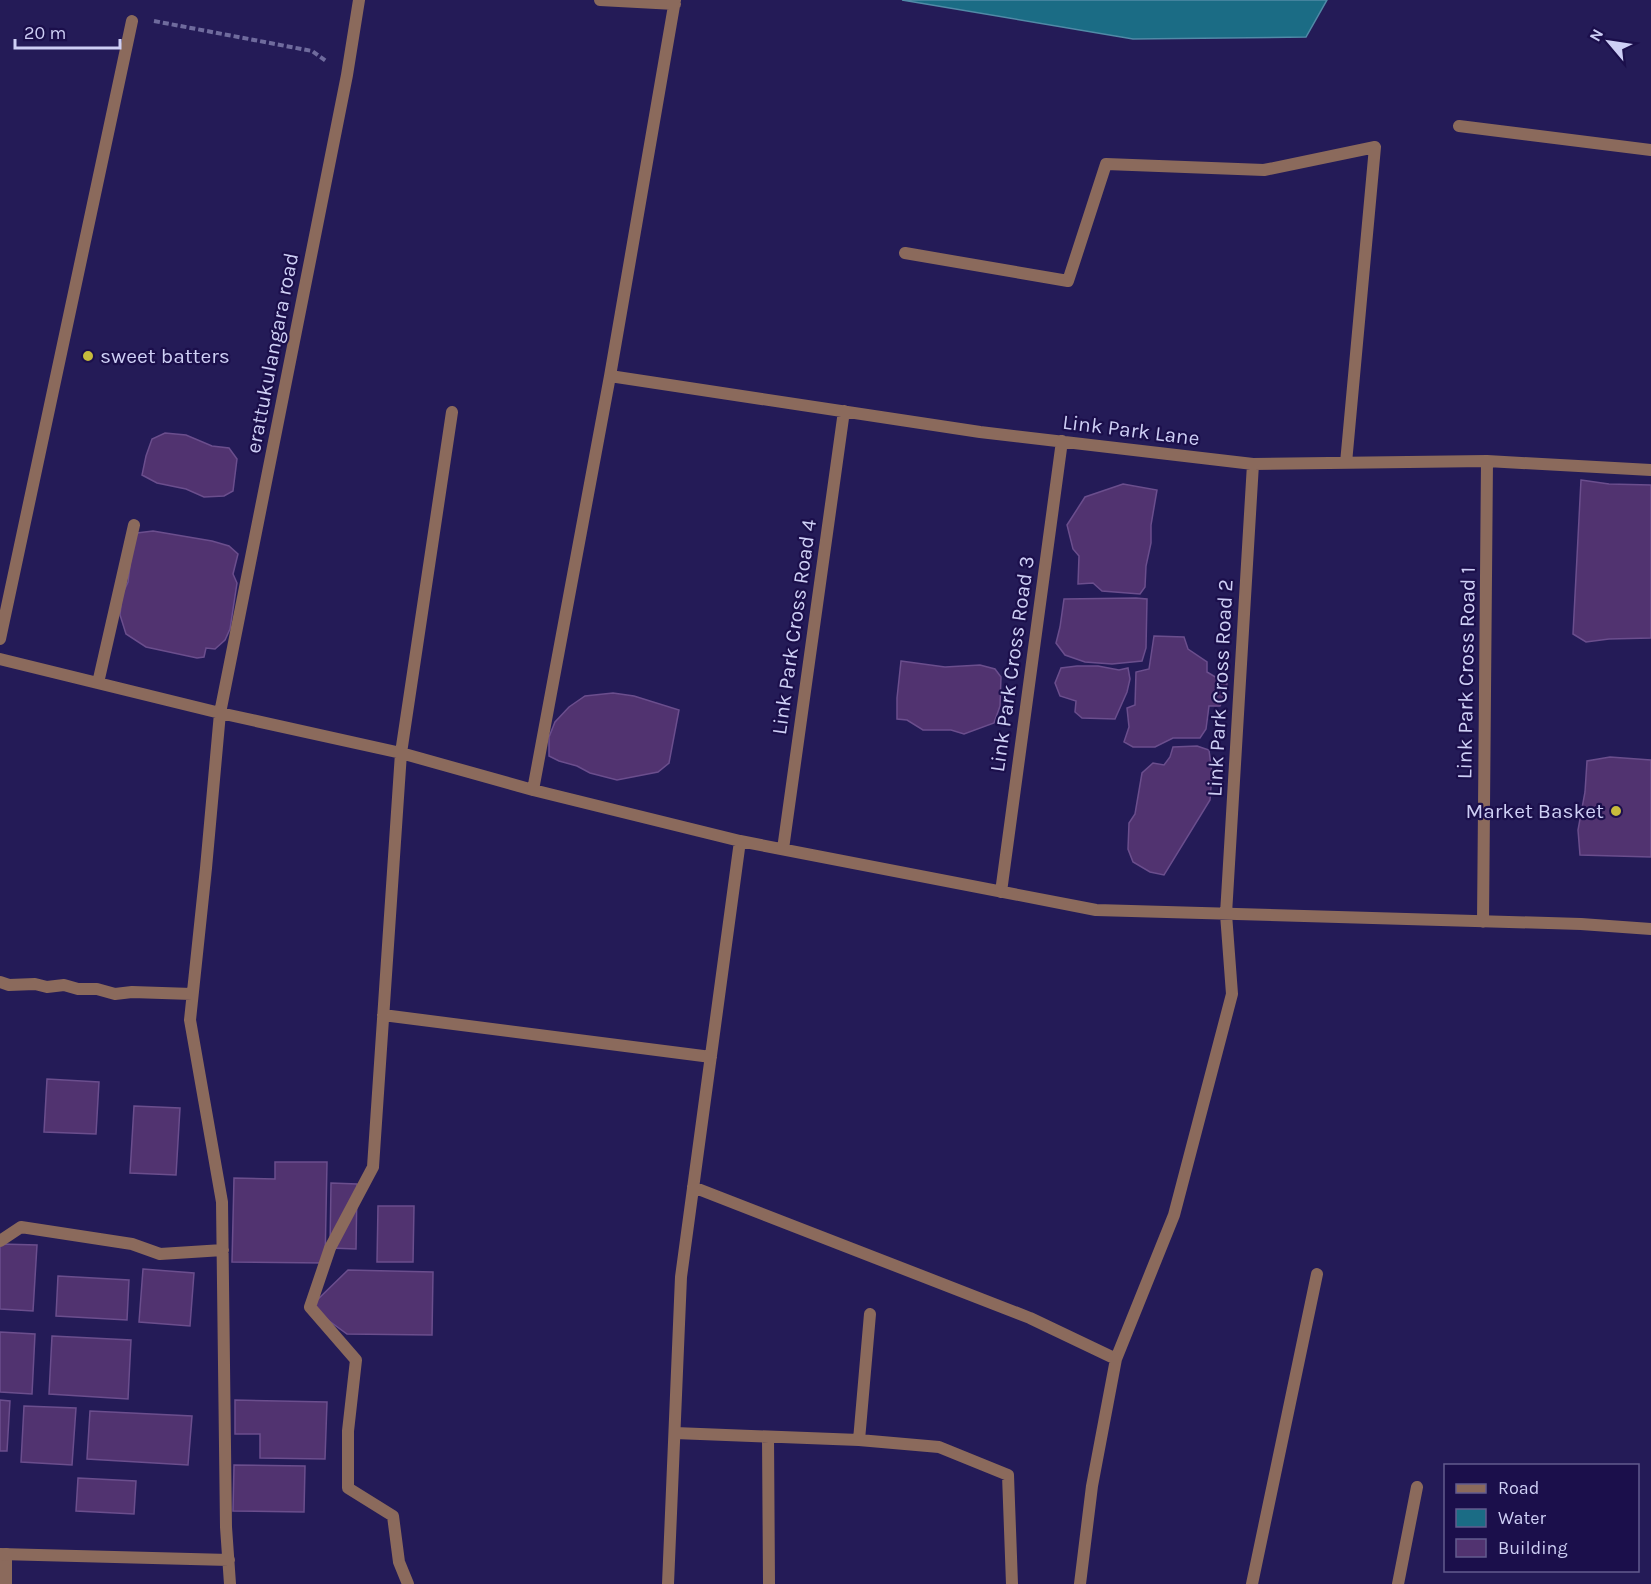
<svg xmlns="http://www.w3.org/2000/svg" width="1651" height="1584" viewBox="0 0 1651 1584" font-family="Karla,sans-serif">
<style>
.water{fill:#1b6c85;stroke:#518aa7;stroke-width:1.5}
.building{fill:#513370;stroke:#6b4e8d;stroke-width:1.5}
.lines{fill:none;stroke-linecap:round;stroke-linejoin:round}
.path{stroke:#6f6b9d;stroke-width:4;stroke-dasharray:6 3;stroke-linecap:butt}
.service{stroke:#8b6a5c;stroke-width:12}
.minor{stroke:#8b6a5c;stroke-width:12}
.poi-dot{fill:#c7bb3c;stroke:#1b0f4b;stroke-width:2}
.labels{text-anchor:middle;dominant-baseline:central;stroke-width:4.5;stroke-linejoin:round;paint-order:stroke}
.street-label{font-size:21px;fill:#cecff5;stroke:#1b0f4b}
.poi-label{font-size:21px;fill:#cecff5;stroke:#1b0f4b;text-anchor:start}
</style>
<rect width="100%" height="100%" fill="#241b57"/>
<path class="water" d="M 902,0 L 1327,0 L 1306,37 L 1133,39 Z"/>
<path class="building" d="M 165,433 L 186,435 L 212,446 L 229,448 L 237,459 L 233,491 L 224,496 L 204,497 L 186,489 L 157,483 L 142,475 L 146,456 L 152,439 Z
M 1581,480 L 1609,484 L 1651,485 L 1651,638 L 1609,639 L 1586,642 L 1573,634 Z
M 1123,484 L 1157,490 L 1151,525 L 1151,543 L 1146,566 L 1145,587 L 1140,594 L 1102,591 L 1093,583 L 1078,584 L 1079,556 L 1073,549 L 1067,525 L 1085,497 Z
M 153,531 L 212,541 L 229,546 L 238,554 L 233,574 L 237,583 L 230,629 L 225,640 L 215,649 L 206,648 L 204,657 L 197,658 L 146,647 L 126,634 L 120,615 L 122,595 L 128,582 L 132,549 L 137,533 Z
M 1136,598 L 1147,599 L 1146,648 L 1142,661 L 1112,664 L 1085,662 L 1065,655 L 1056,643 L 1060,627 L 1064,599 Z
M 1154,636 L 1184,637 L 1188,649 L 1207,662 L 1207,672 L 1227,684 L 1225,696 L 1220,706 L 1209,706 L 1206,729 L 1200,738 L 1173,738 L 1155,747 L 1133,747 L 1124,742 L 1129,727 L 1127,708 L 1135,705 L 1136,672 L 1149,669 Z
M 901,661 L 945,667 L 980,665 L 995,669 L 1001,677 L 1000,706 L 994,723 L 964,734 L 951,730 L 923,730 L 907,720 L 897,719 L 897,698 Z
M 1077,666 L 1098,666 L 1119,670 L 1128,668 L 1130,679 L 1127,692 L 1115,719 L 1082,718 L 1075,712 L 1076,701 L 1060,696 L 1055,683 L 1061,668 Z
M 613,693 L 634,696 L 679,710 L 669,763 L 658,772 L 617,780 L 590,773 L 577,766 L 559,761 L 549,756 L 549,737 L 555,722 L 569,707 L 585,696 Z
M 1197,746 L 1209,750 L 1212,774 L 1210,800 L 1164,875 L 1150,872 L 1133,862 L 1128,849 L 1129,823 L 1135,814 L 1142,773 L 1153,763 L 1164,765 L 1170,757 L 1173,747 Z
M 1610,757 L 1651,760 L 1651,857 L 1580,855 L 1578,830 L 1585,792 L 1587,761 Z
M 47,1079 L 99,1082 L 96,1134 L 44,1132 Z
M 134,1106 L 180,1108 L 176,1175 L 130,1173 Z
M 275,1162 L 327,1162 L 325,1263 L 232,1262 L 234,1178 L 275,1179 Z
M 331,1183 L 357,1184 L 356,1249 L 330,1248 Z
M 378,1206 L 414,1206 L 413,1262 L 377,1262 Z
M 0,1244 L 37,1245 L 33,1311 L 0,1309 Z
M 143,1269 L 194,1273 L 190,1326 L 139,1322 Z
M 348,1270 L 433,1272 L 432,1335 L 347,1334 L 310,1307 Z
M 58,1276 L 129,1280 L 127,1320 L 56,1316 Z
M 0,1332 L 35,1334 L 32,1394 L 0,1392 Z
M 52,1336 L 131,1340 L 128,1399 L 49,1394 Z
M 0,1400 L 10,1401 L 7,1451 L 0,1451 Z
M 235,1400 L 327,1402 L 325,1459 L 260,1458 L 260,1434 L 235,1434 Z
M 24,1406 L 76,1408 L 72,1465 L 21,1462 Z
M 90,1411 L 192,1416 L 188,1465 L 87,1459 Z
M 234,1465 L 305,1466 L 304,1512 L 233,1511 Z
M 78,1478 L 136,1481 L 134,1514 L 76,1511 Z"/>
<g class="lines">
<path class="path" d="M 154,21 L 312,51 L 326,61"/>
<path class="service" d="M 6,1584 L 6,1554"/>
<path class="minor" d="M 600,0 L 675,4
M 1459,126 L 1651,150
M 905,253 L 1068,281 L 1106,164 L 1264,170 L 1375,147 L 1346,463
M 610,376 L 980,432 L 1253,464 L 1487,461 L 1651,470
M 0,639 L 132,21
M 0,659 L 220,713 L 401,753 L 533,790 L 740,841
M 98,683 L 134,525
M 533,790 L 610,376 L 675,0
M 783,849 L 844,411
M 1001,892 L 1062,441
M 1483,922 L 1487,461
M 0,982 L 9,985 L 35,984 L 47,987 L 64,985 L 78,989 L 97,989 L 115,994 L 132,992 L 192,994
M 383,1015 L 711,1057
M 693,1187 L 1030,1318 L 1116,1359 L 1092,1486 L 1080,1584
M 0,1241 L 21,1227 L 132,1244 L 160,1254 L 223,1250
M 1116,1359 L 1174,1215 L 1232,994 L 1226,914 L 1253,464
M 675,1433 L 859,1440 L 939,1447 L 1008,1475 L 1012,1584
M 768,1437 L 769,1584
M 859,1440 L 870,1314
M 0,1554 L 229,1560
M 230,1584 L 226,1527 L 222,1202 L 190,1020 L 206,868 L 220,713 L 347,75 L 359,0
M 408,1584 L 399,1562 L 393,1516 L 348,1488 L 348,1431 L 356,1360 L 310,1307 L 330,1248 L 373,1167 L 401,753 L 452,412
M 668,1584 L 681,1277 L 740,841 L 1096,910 L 1581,924 L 1651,929
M 1252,1584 L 1317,1274
M 1398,1584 L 1417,1487"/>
</g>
<g class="poi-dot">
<circle cx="88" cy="356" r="6"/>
<circle cx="1616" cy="811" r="6"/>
</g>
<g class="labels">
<g class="street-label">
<text transform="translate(272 353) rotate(-79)">erattukulangara road</text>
<text transform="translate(1131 430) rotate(7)">Link Park Lane</text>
<text transform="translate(794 627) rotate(-82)">Link Park Cross Road 4</text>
<text transform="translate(1012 664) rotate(-82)">Link Park Cross Road 3</text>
<text transform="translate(1466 673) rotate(-89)">Link Park Cross Road 1</text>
<text transform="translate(1220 688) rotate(-87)">Link Park Cross Road 2</text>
</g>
<g class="poi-label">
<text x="100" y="356">sweet batters</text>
<text x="1604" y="811" text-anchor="end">Market Basket</text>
</g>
</g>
<rect x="1444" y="1464" width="195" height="108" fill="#1b0f4b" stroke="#635c8f" stroke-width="1.5"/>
<rect x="1456" y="1484" width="30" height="9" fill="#8b6a5c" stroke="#635c8f" stroke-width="1.5"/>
<text x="1498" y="1494" font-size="18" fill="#cecff5">Road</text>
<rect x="1456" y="1509" width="30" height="18" fill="#1b6c85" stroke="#635c8f" stroke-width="1.5"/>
<text x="1498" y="1524" font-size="18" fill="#cecff5">Water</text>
<rect x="1456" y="1539" width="30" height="18" fill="#513370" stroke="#635c8f" stroke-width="1.5"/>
<text x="1498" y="1554" font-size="18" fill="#cecff5">Building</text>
<g transform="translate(1609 42) rotate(299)" stroke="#1b0f4b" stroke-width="4.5" paint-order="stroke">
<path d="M0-4.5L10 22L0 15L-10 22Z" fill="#cecff5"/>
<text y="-9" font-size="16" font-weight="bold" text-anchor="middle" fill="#cecff5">N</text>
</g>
<path d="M15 39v9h105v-9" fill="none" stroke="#cecff5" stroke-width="3"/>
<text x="24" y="39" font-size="18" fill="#cecff5" stroke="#1b0f4b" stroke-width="4.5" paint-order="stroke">20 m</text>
</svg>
